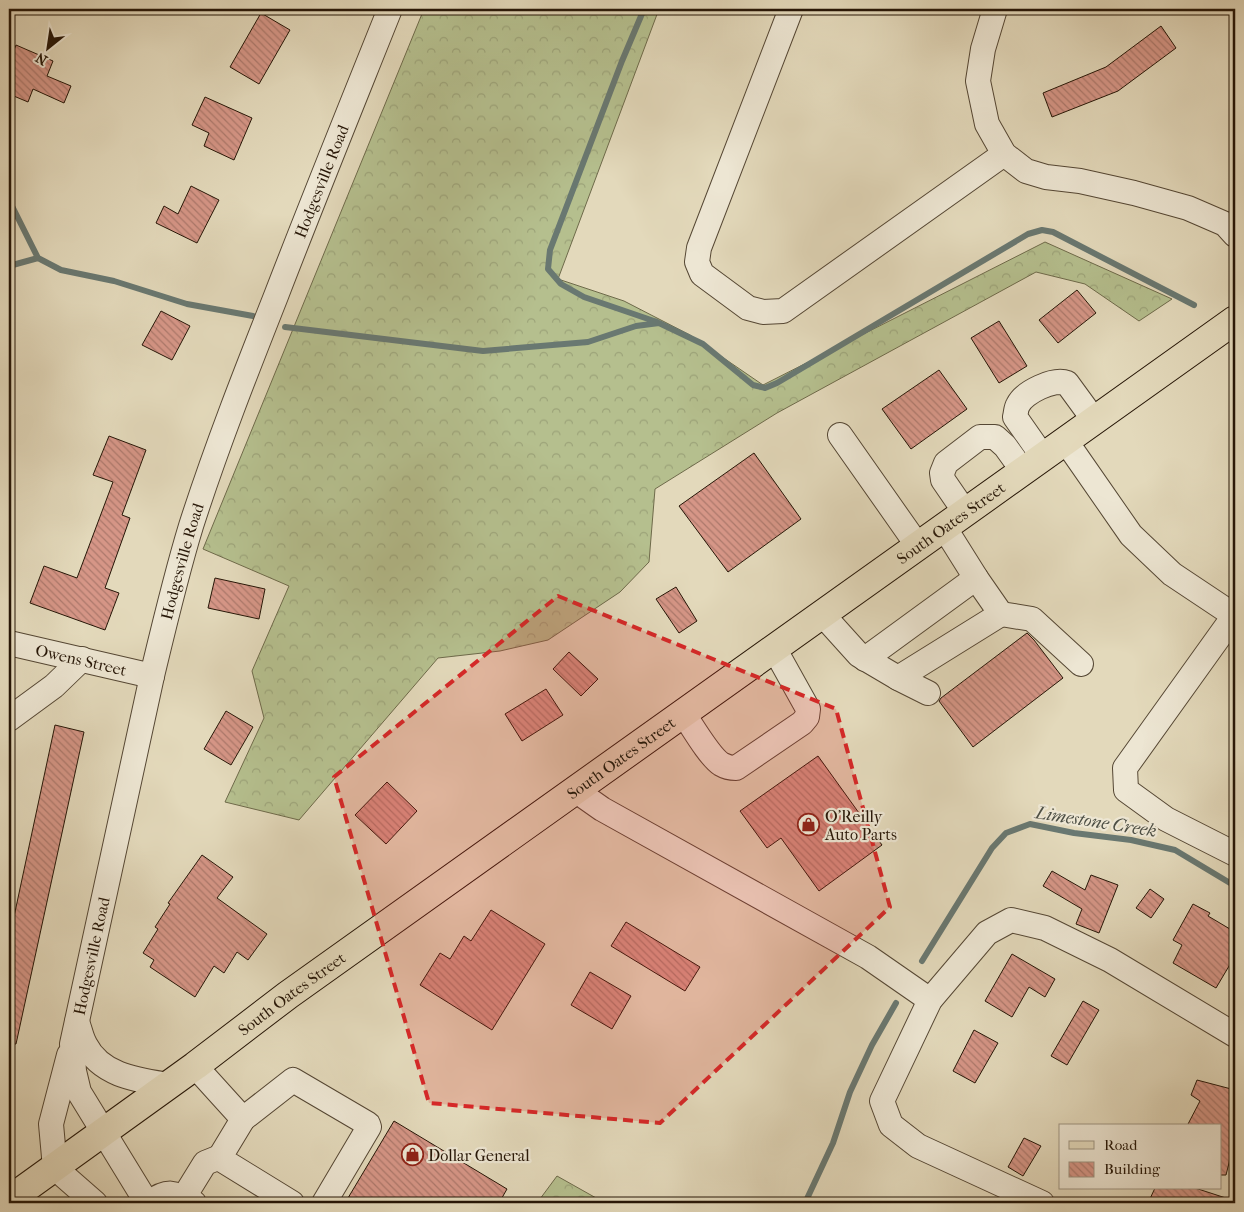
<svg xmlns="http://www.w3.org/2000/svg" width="1244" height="1212" viewBox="0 0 1244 1212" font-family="'IM FELL French Canon',serif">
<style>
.forest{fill:url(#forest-crowns);stroke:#6e6a4a}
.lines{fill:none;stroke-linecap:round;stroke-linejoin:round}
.stream{stroke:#697871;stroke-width:6}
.building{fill:url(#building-back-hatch);stroke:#261607}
.minor-casing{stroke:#554734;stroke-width:26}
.major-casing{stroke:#261607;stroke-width:30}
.minor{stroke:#ede6d3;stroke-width:24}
.major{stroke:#e3d9bb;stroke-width:28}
.marked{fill:#d62828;fill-opacity:0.2;stroke:#d62828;stroke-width:4;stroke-dasharray:10 6;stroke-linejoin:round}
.labels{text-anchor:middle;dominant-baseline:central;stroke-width:4.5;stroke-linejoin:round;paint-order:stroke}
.street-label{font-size:16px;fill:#261607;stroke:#ede6d3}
.poi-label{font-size:16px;fill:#261607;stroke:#ede6d3;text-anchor:start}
.water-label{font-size:18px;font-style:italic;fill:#4d4f45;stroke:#ede6d3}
</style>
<defs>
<pattern id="forest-crowns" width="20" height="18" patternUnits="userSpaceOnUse" patternTransform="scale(1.25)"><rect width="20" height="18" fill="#b5bf8e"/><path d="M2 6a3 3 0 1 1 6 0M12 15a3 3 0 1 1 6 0" fill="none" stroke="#9ca379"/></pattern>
<pattern id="building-back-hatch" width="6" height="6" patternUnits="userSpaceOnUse" patternTransform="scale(1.25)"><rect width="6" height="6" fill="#d69687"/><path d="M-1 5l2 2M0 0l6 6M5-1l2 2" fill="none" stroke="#ad796c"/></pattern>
</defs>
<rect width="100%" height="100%" fill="#e3d9bb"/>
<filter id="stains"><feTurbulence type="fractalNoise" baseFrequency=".004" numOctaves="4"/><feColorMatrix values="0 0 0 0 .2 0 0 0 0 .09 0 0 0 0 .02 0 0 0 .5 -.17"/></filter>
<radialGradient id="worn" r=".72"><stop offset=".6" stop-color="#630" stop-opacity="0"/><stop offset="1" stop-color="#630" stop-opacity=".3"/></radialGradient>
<path class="forest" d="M 424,9 L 659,9 L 558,279 L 624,301 L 690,335 L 763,385 L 1045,242 L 1172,299 L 1139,321 L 1085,284 L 1036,272 L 777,413 L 655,489 L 649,562 L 620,592 L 548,640 L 500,651 L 438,658 L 299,820 L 225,802 L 264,718 L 252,671 L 289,586 L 203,549 Z
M 557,1176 L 605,1203 L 537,1203 Z"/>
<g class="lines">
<path class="stream" d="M 644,9 L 622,61 L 550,250 L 548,269 L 561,284 L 584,297 L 657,322
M 9,200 L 38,258 L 61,270 L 114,281 L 187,304 L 253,316
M 9,266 L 38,258
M 285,327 L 483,351 L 588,342 L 636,326 L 659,323 L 703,344 L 753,385 L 765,388 L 777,383 L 1028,234 L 1042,230 L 1053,232 L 1194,305
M 922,961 L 992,848 L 1006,833 L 1030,824 L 1074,833 L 1131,840 L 1175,850 L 1235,886
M 805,1203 L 833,1143 L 850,1092 L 872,1045 L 896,1003"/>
</g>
<path class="building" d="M 261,13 L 290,30 L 259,84 L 230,67 Z
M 1161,26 L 1176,48 L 1118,91 L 1052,117 L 1043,93 L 1106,67 Z
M 16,45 L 53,61 L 47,76 L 71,86 L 64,103 L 33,89 L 28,102 L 9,94 L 9,63 Z
M 205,97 L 252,118 L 234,160 L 204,146 L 209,133 L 192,125 Z
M 191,186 L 219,200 L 197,243 L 156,223 L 164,206 L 178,214 Z
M 1077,290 L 1096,313 L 1058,343 L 1039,320 Z
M 161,311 L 190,326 L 172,360 L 142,345 Z
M 999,321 L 1027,366 L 999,383 L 971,338 Z
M 939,370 L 967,409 L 911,449 L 882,409 Z
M 109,436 L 146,450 L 122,515 L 130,518 L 105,588 L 119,593 L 105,630 L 30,603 L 44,566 L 77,578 L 113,482 L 93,475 Z
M 754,453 L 801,519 L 728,572 L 679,506 Z
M 215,578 L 265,589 L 259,619 L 208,608 Z
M 676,587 L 697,621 L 679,633 L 656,599 Z
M 1027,633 L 1034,640 L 1063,678 L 973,747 L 939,701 L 941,698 Z
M 569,652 L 598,679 L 581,696 L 553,669 Z
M 546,689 L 563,715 L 522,741 L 505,714 Z
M 226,711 L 253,727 L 231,765 L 204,749 Z
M 55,725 L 84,732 L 16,1044 L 9,1044 L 9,940 Z
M 818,756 L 882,845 L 819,891 L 781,838 L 767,848 L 740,811 Z
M 387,782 L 417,811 L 386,844 L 355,815 Z
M 202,855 L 233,877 L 217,898 L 267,934 L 248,960 L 237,952 L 224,973 L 214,966 L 195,997 L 150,967 L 154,960 L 143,953 L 158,929 L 155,927 L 170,904 L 168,903 Z
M 1052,871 L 1085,890 L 1091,875 L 1118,885 L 1099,933 L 1076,924 L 1082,909 L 1043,886 Z
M 1150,889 L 1164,899 L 1151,918 L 1136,908 Z
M 1193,904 L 1210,913 L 1208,916 L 1235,932 L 1235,956 L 1216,988 L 1173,963 L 1182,945 L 1173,940 Z
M 491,910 L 545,944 L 492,1030 L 420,985 L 440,953 L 450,959 L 464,936 L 471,941 Z
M 626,922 L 700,967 L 685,991 L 611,946 Z
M 1012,954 L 1055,979 L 1045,997 L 1029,987 L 1012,1017 L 985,1001 Z
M 590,972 L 631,996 L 612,1029 L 571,1005 Z
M 1083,1001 L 1099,1010 L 1067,1065 L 1051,1056 Z
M 974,1030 L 998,1043 L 975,1083 L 953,1071 Z
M 1197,1080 L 1235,1090 L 1235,1139 L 1226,1175 L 1220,1175 L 1220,1126 L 1187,1126 L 1200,1101 L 1191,1095 Z
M 394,1121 L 507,1189 L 499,1203 L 345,1203 Z
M 1024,1138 L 1041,1146 L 1023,1176 L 1008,1167 Z
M 1155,1188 L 1195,1188 L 1232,1200 L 1231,1203 L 1148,1203 Z"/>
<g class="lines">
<defs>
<g id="minor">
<path d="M 791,9 L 699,248 L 697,262 L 702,274 L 748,308 L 763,312 L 783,311 L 1004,154"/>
<path d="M 995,9 L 983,49 L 978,81 L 987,124 L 1004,154 L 1026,171 L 1046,177 L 1080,181 L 1134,193 L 1188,208 L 1225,224 L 1235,235"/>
<path d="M 840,435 L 918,546"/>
<path d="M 1065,440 L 1131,535 L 1172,574 L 1235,616"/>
<path d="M 1043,457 L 1015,417 C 1016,413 1016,408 1018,405 C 1024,392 1054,378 1067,383 L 1094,420"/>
<path d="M 965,512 L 943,480 L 942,473 L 946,463 L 980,437 L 995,437 L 1005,446 L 1023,471"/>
<path d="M 944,527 L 976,578 L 1001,614 L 1032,619 L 1081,664"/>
<path d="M 822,614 L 859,655 L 898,678 L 928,693"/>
<path d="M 1234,616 L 1125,768 L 1126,790 L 1166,819 L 1235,854"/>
<path id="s1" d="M 9,643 L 152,676"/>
<path d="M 865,659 L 976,578"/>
<path d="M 898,678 L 1001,614"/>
<path d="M 683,713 C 692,726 709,756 721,764 C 726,767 731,768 736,768 L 802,723 L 807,717 L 808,709 L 774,648"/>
<path d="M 9,719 L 54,686 L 82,659"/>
<path d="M 575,790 L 602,809 L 868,957 L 930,1000"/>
<path d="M 77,1022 C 80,1029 81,1037 85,1044 C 101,1076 138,1080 169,1085"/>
<path d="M 69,1055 L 51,1124 L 55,1168 L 95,1203"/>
<path d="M 195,1066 L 243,1119"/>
<path d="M 184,1197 L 205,1163 L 220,1157"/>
<path id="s2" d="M 147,1203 L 79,1092 L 74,1071 L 72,1044 L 152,676 C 164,626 176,575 191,526 C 216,448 246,372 276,296 C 313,200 352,104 390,9"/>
<path d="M 149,1203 C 167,1189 175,1192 194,1203"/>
<path d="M 292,1203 L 222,1160 L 220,1157 L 243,1119 L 293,1080 L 368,1124 L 369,1127 L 324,1203"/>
<path d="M 1042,1203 L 918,1146 L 891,1125 L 882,1101 L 930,1000 L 987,933 L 1011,920 L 1045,928 L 1110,960 L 1235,1035"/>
</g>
<g id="major">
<path id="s3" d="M 9,1200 L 195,1066 L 288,995 L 1235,320"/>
</g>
</defs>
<use href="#minor" class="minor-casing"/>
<use href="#major" class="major-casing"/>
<use href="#minor" class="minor"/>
<use href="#major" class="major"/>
</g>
<path class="marked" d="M 558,596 L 836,709 L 890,907 L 660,1123 L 429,1103 L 334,777 Z"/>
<defs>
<symbol id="shop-ring" viewBox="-11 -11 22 22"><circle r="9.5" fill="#ede6d3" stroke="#8f2418" stroke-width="1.5"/><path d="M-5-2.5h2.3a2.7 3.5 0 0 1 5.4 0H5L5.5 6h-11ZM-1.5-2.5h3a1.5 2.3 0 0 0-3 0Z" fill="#8f2418"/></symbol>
</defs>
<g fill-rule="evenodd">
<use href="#shop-ring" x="796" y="812" width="25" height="25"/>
<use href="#shop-ring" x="400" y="1142" width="25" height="25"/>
</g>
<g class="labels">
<g class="street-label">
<text stroke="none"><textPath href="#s2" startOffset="1079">Hodgesville Road</textPath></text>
<text stroke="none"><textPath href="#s3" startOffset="1160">South Oates Street</textPath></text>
<text stroke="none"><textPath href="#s2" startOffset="674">Hodgesville Road</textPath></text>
<text stroke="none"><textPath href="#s1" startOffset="74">Owens Street</textPath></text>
<text stroke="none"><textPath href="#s3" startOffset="755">South Oates Street</textPath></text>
<text stroke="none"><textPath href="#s2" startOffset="269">Hodgesville Road</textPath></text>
<text stroke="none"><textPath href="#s3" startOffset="350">South Oates Street</textPath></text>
</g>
<g class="poi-label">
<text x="825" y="816">O'Reilly<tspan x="825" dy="18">Auto Parts</tspan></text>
<text x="428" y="1155">Dollar General</text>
</g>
<g class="water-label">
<text transform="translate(1096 822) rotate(9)">Limestone Creek</text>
</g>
</g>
<rect width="1244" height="1212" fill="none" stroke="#e3d9bb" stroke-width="30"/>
<rect x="10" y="10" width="1224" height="1192" fill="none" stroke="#261607" stroke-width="2.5"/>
<rect x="15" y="15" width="1214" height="1182" fill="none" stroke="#261607"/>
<rect x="1059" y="1124" width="162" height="65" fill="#ede6d3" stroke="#9d9381"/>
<rect x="1069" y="1141" width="25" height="8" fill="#e3d9bb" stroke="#9d9381"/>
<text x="1104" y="1150" font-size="15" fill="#261607">Road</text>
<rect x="1069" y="1162" width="25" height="15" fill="url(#building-back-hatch)" stroke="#9d9381"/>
<text x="1104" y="1174" font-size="15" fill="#261607">Building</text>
<g transform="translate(48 48) rotate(210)" stroke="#ede6d3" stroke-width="4" paint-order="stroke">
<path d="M0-4L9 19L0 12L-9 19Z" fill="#261607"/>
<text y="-8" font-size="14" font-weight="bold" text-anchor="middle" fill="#261607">N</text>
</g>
<rect width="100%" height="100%" filter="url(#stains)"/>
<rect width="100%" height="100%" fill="url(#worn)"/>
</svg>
